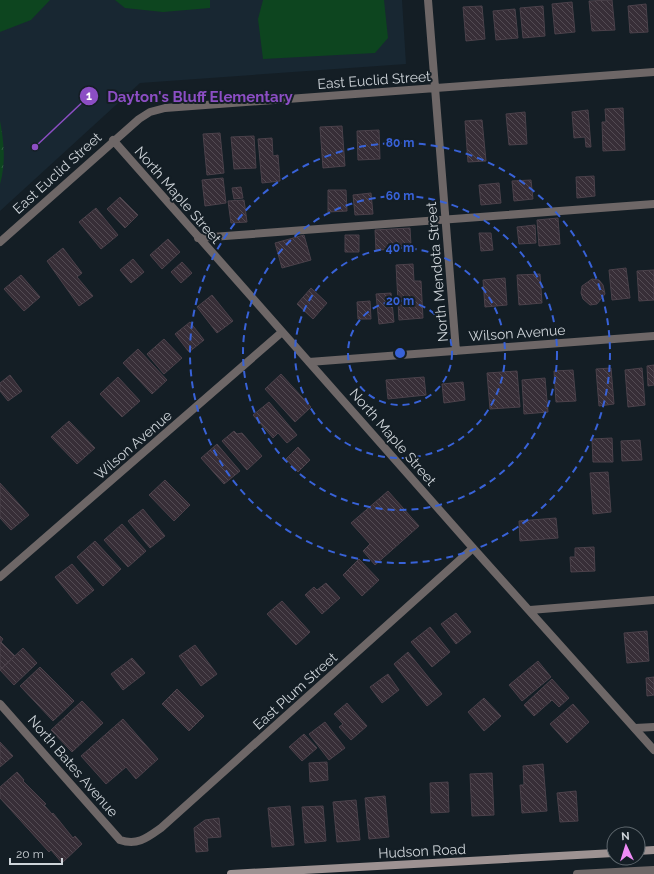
<svg xmlns="http://www.w3.org/2000/svg" width="654" height="874" viewBox="0 0 654 874" font-family="Raleway,sans-serif">
<style>
.built{fill:#182732}
.park{fill:url(#park-crowns)}
.garden{fill:#0d451f}
.building{fill:url(#building-back-hatch);stroke:#4b414a}
.lines{fill:none;stroke-linecap:round;stroke-linejoin:round}
.lane{stroke:#6e6767;stroke-width:8}
.street{stroke:#6e6767;stroke-width:8}
.secondary{stroke:#9d9292;stroke-width:8}
.ring{fill:none;stroke:#3862d8;stroke-width:2;stroke-dasharray:7 5}
.labels{text-anchor:middle;dominant-baseline:central;stroke-width:4;stroke-linejoin:round;paint-order:stroke}
.street-label{font-size:14px;fill:#ced4d9;stroke:#141e25}
.centre{fill:#3862d8;stroke:#141e25;stroke-width:2}
.ring-label{font-size:12px;text-anchor:middle;font-weight:bold;fill:#3862d8;stroke:#141e25;stroke-width:4;stroke-linejoin:round;paint-order:stroke}
.leader{fill:none;stroke:#8c4ec4;stroke-width:1.5}
.callout-dot{fill:#8c4ec4;stroke:#141e25;stroke-width:1.5}
.mark-label{font-size:12px;text-anchor:middle;font-weight:bold;fill:#fff}
.callout-label{font-size:15px;text-anchor:middle;font-weight:bold;fill:#8c4ec4;stroke:#141e25;stroke-width:4;stroke-linejoin:round;paint-order:stroke}
</style>
<defs>
<pattern id="park-crowns" width="20" height="18" patternUnits="userSpaceOnUse"><rect width="20" height="18" fill="#0d451f"/><path d="M2 6a3 3 0 1 1 6 0M12 15a3 3 0 1 1 6 0" fill="none" stroke="#2f5f3f"/></pattern>
<pattern id="building-back-hatch" width="6" height="6" patternUnits="userSpaceOnUse"><rect width="6" height="6" fill="#372e37"/><path d="M-1 5l2 2M0 0l6 6M5-1l2 2" fill="none" stroke="#534b53"/></pattern>
</defs>
<rect width="100%" height="100%" fill="#141e25"/>
<path class="built" d="M 0,0 L 402,0 L 406,64 L 140,83 L 0,211 Z"/>
<path class="park" d="M 0,121 C 4,142 6,163 0,184 Z"/>
<path class="garden" d="M 0,0 L 50,0 L 31,20 L 0,32 Z
M 115,0 L 210,0 L 210,8 L 163,12 L 125,8 Z
M 263,0 L 384,0 L 388,38 L 375,53 L 263,59 L 258,19 Z"/>
<path class="building" d="M 612,0 L 615,30 L 592,31 L 589,1 Z
M 572,2 L 575,32 L 555,34 L 552,4 Z
M 646,4 L 648,32 L 630,33 L 628,6 Z
M 482,6 L 485,39 L 466,41 L 463,7 Z
M 543,6 L 545,36 L 523,38 L 520,8 Z
M 515,9 L 518,38 L 496,40 L 493,11 Z
M 623,108 L 625,150 L 603,151 L 602,122 L 606,122 L 605,109 Z
M 588,110 L 591,147 L 586,147 L 585,137 L 574,138 L 572,112 Z
M 525,112 L 527,144 L 509,145 L 506,114 Z
M 482,120 L 486,161 L 468,162 L 465,121 Z
M 342,126 L 345,166 L 323,168 L 320,127 Z
M 379,130 L 380,159 L 358,160 L 357,131 Z
M 220,133 L 224,173 L 207,175 L 203,134 Z
M 254,136 L 256,168 L 234,169 L 231,137 Z
M 272,138 L 273,156 L 278,155 L 280,181 L 262,183 L 258,139 Z
M 594,176 L 595,196 L 577,198 L 576,177 Z
M 223,178 L 226,203 L 205,206 L 202,180 Z
M 531,180 L 533,199 L 514,201 L 512,181 Z
M 499,183 L 501,203 L 481,205 L 479,185 Z
M 241,187 L 243,198 L 234,199 L 232,188 Z
M 328,190 L 346,190 L 347,211 L 328,212 Z
M 371,193 L 373,214 L 355,215 L 353,195 Z
M 120,197 L 138,215 L 125,228 L 107,209 Z
M 244,200 L 247,222 L 231,223 L 228,201 Z
M 96,208 L 118,235 L 101,249 L 79,222 Z
M 558,218 L 560,244 L 539,246 L 537,220 Z
M 535,225 L 536,243 L 519,244 L 517,227 Z
M 410,228 L 411,245 L 401,246 L 401,249 L 376,250 L 375,230 Z
M 479,233 L 491,233 L 493,250 L 481,251 Z
M 304,235 L 311,260 L 282,268 L 275,243 Z
M 345,235 L 359,235 L 359,252 L 345,252 Z
M 168,239 L 180,252 L 162,269 L 150,255 Z
M 63,248 L 82,273 L 77,277 L 93,296 L 79,306 L 47,261 Z
M 133,259 L 144,272 L 131,283 L 120,270 Z
M 182,262 L 192,273 L 181,283 L 171,272 Z
M 413,264 L 414,281 L 421,281 L 423,318 L 399,320 L 396,265 Z
M 626,268 L 630,298 L 612,300 L 609,270 Z
M 654,270 L 654,300 L 639,301 L 637,271 Z
M 540,274 L 542,303 L 519,305 L 517,275 Z
M 21,275 L 40,297 L 24,311 L 4,289 Z
M 505,278 L 507,305 L 485,307 L 483,280 Z
M 592,279 L 599,280 L 603,285 L 605,294 L 597,304 L 590,305 L 583,299 L 581,293 L 582,286 Z
M 311,288 L 327,303 L 313,319 L 297,304 Z
M 391,293 L 394,322 L 379,324 L 376,294 Z
M 212,295 L 233,321 L 217,333 L 197,307 Z
M 370,301 L 371,319 L 358,319 L 357,302 Z
M 190,322 L 204,340 L 189,352 L 175,334 Z
M 164,339 L 182,358 L 164,374 L 147,354 Z
M 138,349 L 167,380 L 152,394 L 123,363 Z
M 654,365 L 654,385 L 648,386 L 647,366 Z
M 611,368 L 614,404 L 599,406 L 596,369 Z
M 642,368 L 645,405 L 628,407 L 625,370 Z
M 573,370 L 576,401 L 556,402 L 554,371 Z
M 517,371 L 520,407 L 490,409 L 487,373 Z
M 281,374 L 311,407 L 295,422 L 265,389 Z
M 10,375 L 22,391 L 8,401 L 0,391 L 0,383 Z
M 118,377 L 140,401 L 122,417 L 100,394 Z
M 424,377 L 426,395 L 388,399 L 386,380 Z
M 545,378 L 548,412 L 524,414 L 522,380 Z
M 463,382 L 465,400 L 444,403 L 442,384 Z
M 269,402 L 297,435 L 287,443 L 278,433 L 273,438 L 253,415 Z
M 69,421 L 95,448 L 77,464 L 51,437 Z
M 234,431 L 237,434 L 242,433 L 262,456 L 247,470 L 222,441 Z
M 612,438 L 613,462 L 593,462 L 592,439 Z
M 640,440 L 642,460 L 622,461 L 621,441 Z
M 217,444 L 240,471 L 224,484 L 201,458 Z
M 298,447 L 310,460 L 298,472 L 286,459 Z
M 608,472 L 611,512 L 593,514 L 590,473 Z
M 165,480 L 190,505 L 174,521 L 149,495 Z
M 0,483 L 29,515 L 11,530 L 0,518 Z
M 388,491 L 419,526 L 375,565 L 363,551 L 370,544 L 351,523 Z
M 143,509 L 165,536 L 150,548 L 128,521 Z
M 556,518 L 558,538 L 520,541 L 519,521 Z
M 122,524 L 146,551 L 128,567 L 104,540 Z
M 95,541 L 121,569 L 103,586 L 77,557 Z
M 594,547 L 595,571 L 571,572 L 570,557 L 575,557 L 575,548 Z
M 359,559 L 379,580 L 362,596 L 343,575 Z
M 72,564 L 94,590 L 77,604 L 55,577 Z
M 326,583 L 340,598 L 322,614 L 305,595 L 314,587 L 317,590 Z
M 282,601 L 310,632 L 296,645 L 267,614 Z
M 456,613 L 471,632 L 456,644 L 441,624 Z
M 430,627 L 450,652 L 432,667 L 411,642 Z
M 647,631 L 649,661 L 627,663 L 624,633 Z
M 0,636 L 3,639 L 1,642 L 15,656 L 0,670 Z
M 195,645 L 217,674 L 201,686 L 179,656 Z
M 23,648 L 37,663 L 14,685 L 0,670 Z
M 408,652 L 442,694 L 427,706 L 394,664 Z
M 132,658 L 145,673 L 123,690 L 111,674 Z
M 538,661 L 551,677 L 522,701 L 509,685 Z
M 40,667 L 74,701 L 53,721 L 20,686 Z
M 388,674 L 399,690 L 382,703 L 370,687 Z
M 654,677 L 654,695 L 647,696 L 646,678 Z
M 552,679 L 569,698 L 559,707 L 552,700 L 534,716 L 524,705 Z
M 177,689 L 204,716 L 189,731 L 162,704 Z
M 484,698 L 501,716 L 484,731 L 468,712 Z
M 82,701 L 103,723 L 72,752 L 51,730 Z
M 347,703 L 367,726 L 351,740 L 339,727 L 343,724 L 334,714 Z
M 573,704 L 589,722 L 567,743 L 550,724 Z
M 123,719 L 158,759 L 136,779 L 126,767 L 106,784 L 81,756 Z
M 325,722 L 345,748 L 329,760 L 309,734 Z
M 304,734 L 317,748 L 302,761 L 289,747 Z
M 0,742 L 13,756 L 0,767 Z
M 327,762 L 328,780 L 310,782 L 309,763 Z
M 543,764 L 547,811 L 522,813 L 520,785 L 524,785 L 523,766 Z
M 17,772 L 24,780 L 23,781 L 46,804 L 44,805 L 52,814 L 53,813 L 73,838 L 75,836 L 82,844 L 62,863 L 51,850 L 49,852 L 0,798 L 0,787 Z
M 492,773 L 494,815 L 472,816 L 470,774 Z
M 448,782 L 449,812 L 431,813 L 430,783 Z
M 576,791 L 578,821 L 560,822 L 557,793 Z
M 385,796 L 389,837 L 369,839 L 365,798 Z
M 356,800 L 360,840 L 337,842 L 333,802 Z
M 290,806 L 294,845 L 272,847 L 268,808 Z
M 323,806 L 326,841 L 305,843 L 302,807 Z
M 219,818 L 221,837 L 207,838 L 208,851 L 196,852 L 194,828 L 205,820 Z"/>
<g class="lines">
<path class="lane" d="M 198,238 L 654,204
M 635,728 L 654,727
M 577,874 L 654,870"/>
<path class="street" d="M 428,0 L 456,351
M 113,140 L 473,548 L 654,750
M 0,242 L 139,119 L 150,112 L 165,108 L 654,72
M 309,362 L 654,336
M 0,577 L 282,332
M 530,610 L 654,600
M 0,704 L 120,840 C 137,846 147,838 161,828 L 473,548"/>
<path class="secondary" d="M 638,851 L 654,850
M 231,874 L 614,853"/>
</g>
<g class="ring">
<circle cx="400" cy="353" r="52"/>
<circle cx="400" cy="353" r="105"/>
<circle cx="400" cy="353" r="157"/>
<circle cx="400" cy="353" r="210"/>
</g>
<g class="labels">
<g class="street-label">
<text transform="translate(374 80) rotate(-4)">East Euclid Street</text>
<text transform="translate(57 173) rotate(-42)">East Euclid Street</text>
<text transform="translate(178 195) rotate(49)">North Maple Street</text>
<text transform="translate(437 272) rotate(-95)">North Mendota Street</text>
<text transform="translate(517 333) rotate(-4)">Wilson Avenue</text>
<text transform="translate(393 437) rotate(49)">North Maple Street</text>
<text transform="translate(133 445) rotate(-41)">Wilson Avenue</text>
<text transform="translate(295 691) rotate(-42)">East Plum Street</text>
<text transform="translate(73 766) rotate(49)">North Bates Avenue</text>
<text transform="translate(422 851) rotate(-3)">Hudson Road</text>
</g>
</g>
<circle cx="400" cy="353" r="6" class="centre"/>
<g class="ring-label">
<text x="400" y="147">80 m</text>
<text x="400" y="200">60 m</text>
<text x="400" y="252">40 m</text>
<text x="400" y="305">20 m</text>
</g>
<path class="leader" d="M35 147L89 96"/>
<g class="callout-dot">
<circle cx="35" cy="147" r="4"/>
<circle cx="89" cy="96" r="10"/>
</g>
<g class="mark-label">
<text x="89" y="100">1</text>
</g>
<g class="callout-label">
<text x="200" y="102">Dayton's Bluff Elementary</text>
</g>
<g transform="translate(626 846) rotate(356)"><circle r="19" fill="#141e25" stroke="#5e676d"/>
<path d="M0-3L7 15L0 10L-7 15Z" fill="#ef8bf6"/>
<text y="-6" font-size="11" font-weight="bold" text-anchor="middle" fill="#ced4d9">N</text>
</g>
<path d="M10 858v6h52v-6" fill="none" stroke="#ced4d9" stroke-width="2"/>
<text x="16" y="858" font-size="12" fill="#ced4d9" stroke="#141e25" stroke-width="3" paint-order="stroke">20 m</text>
</svg>
